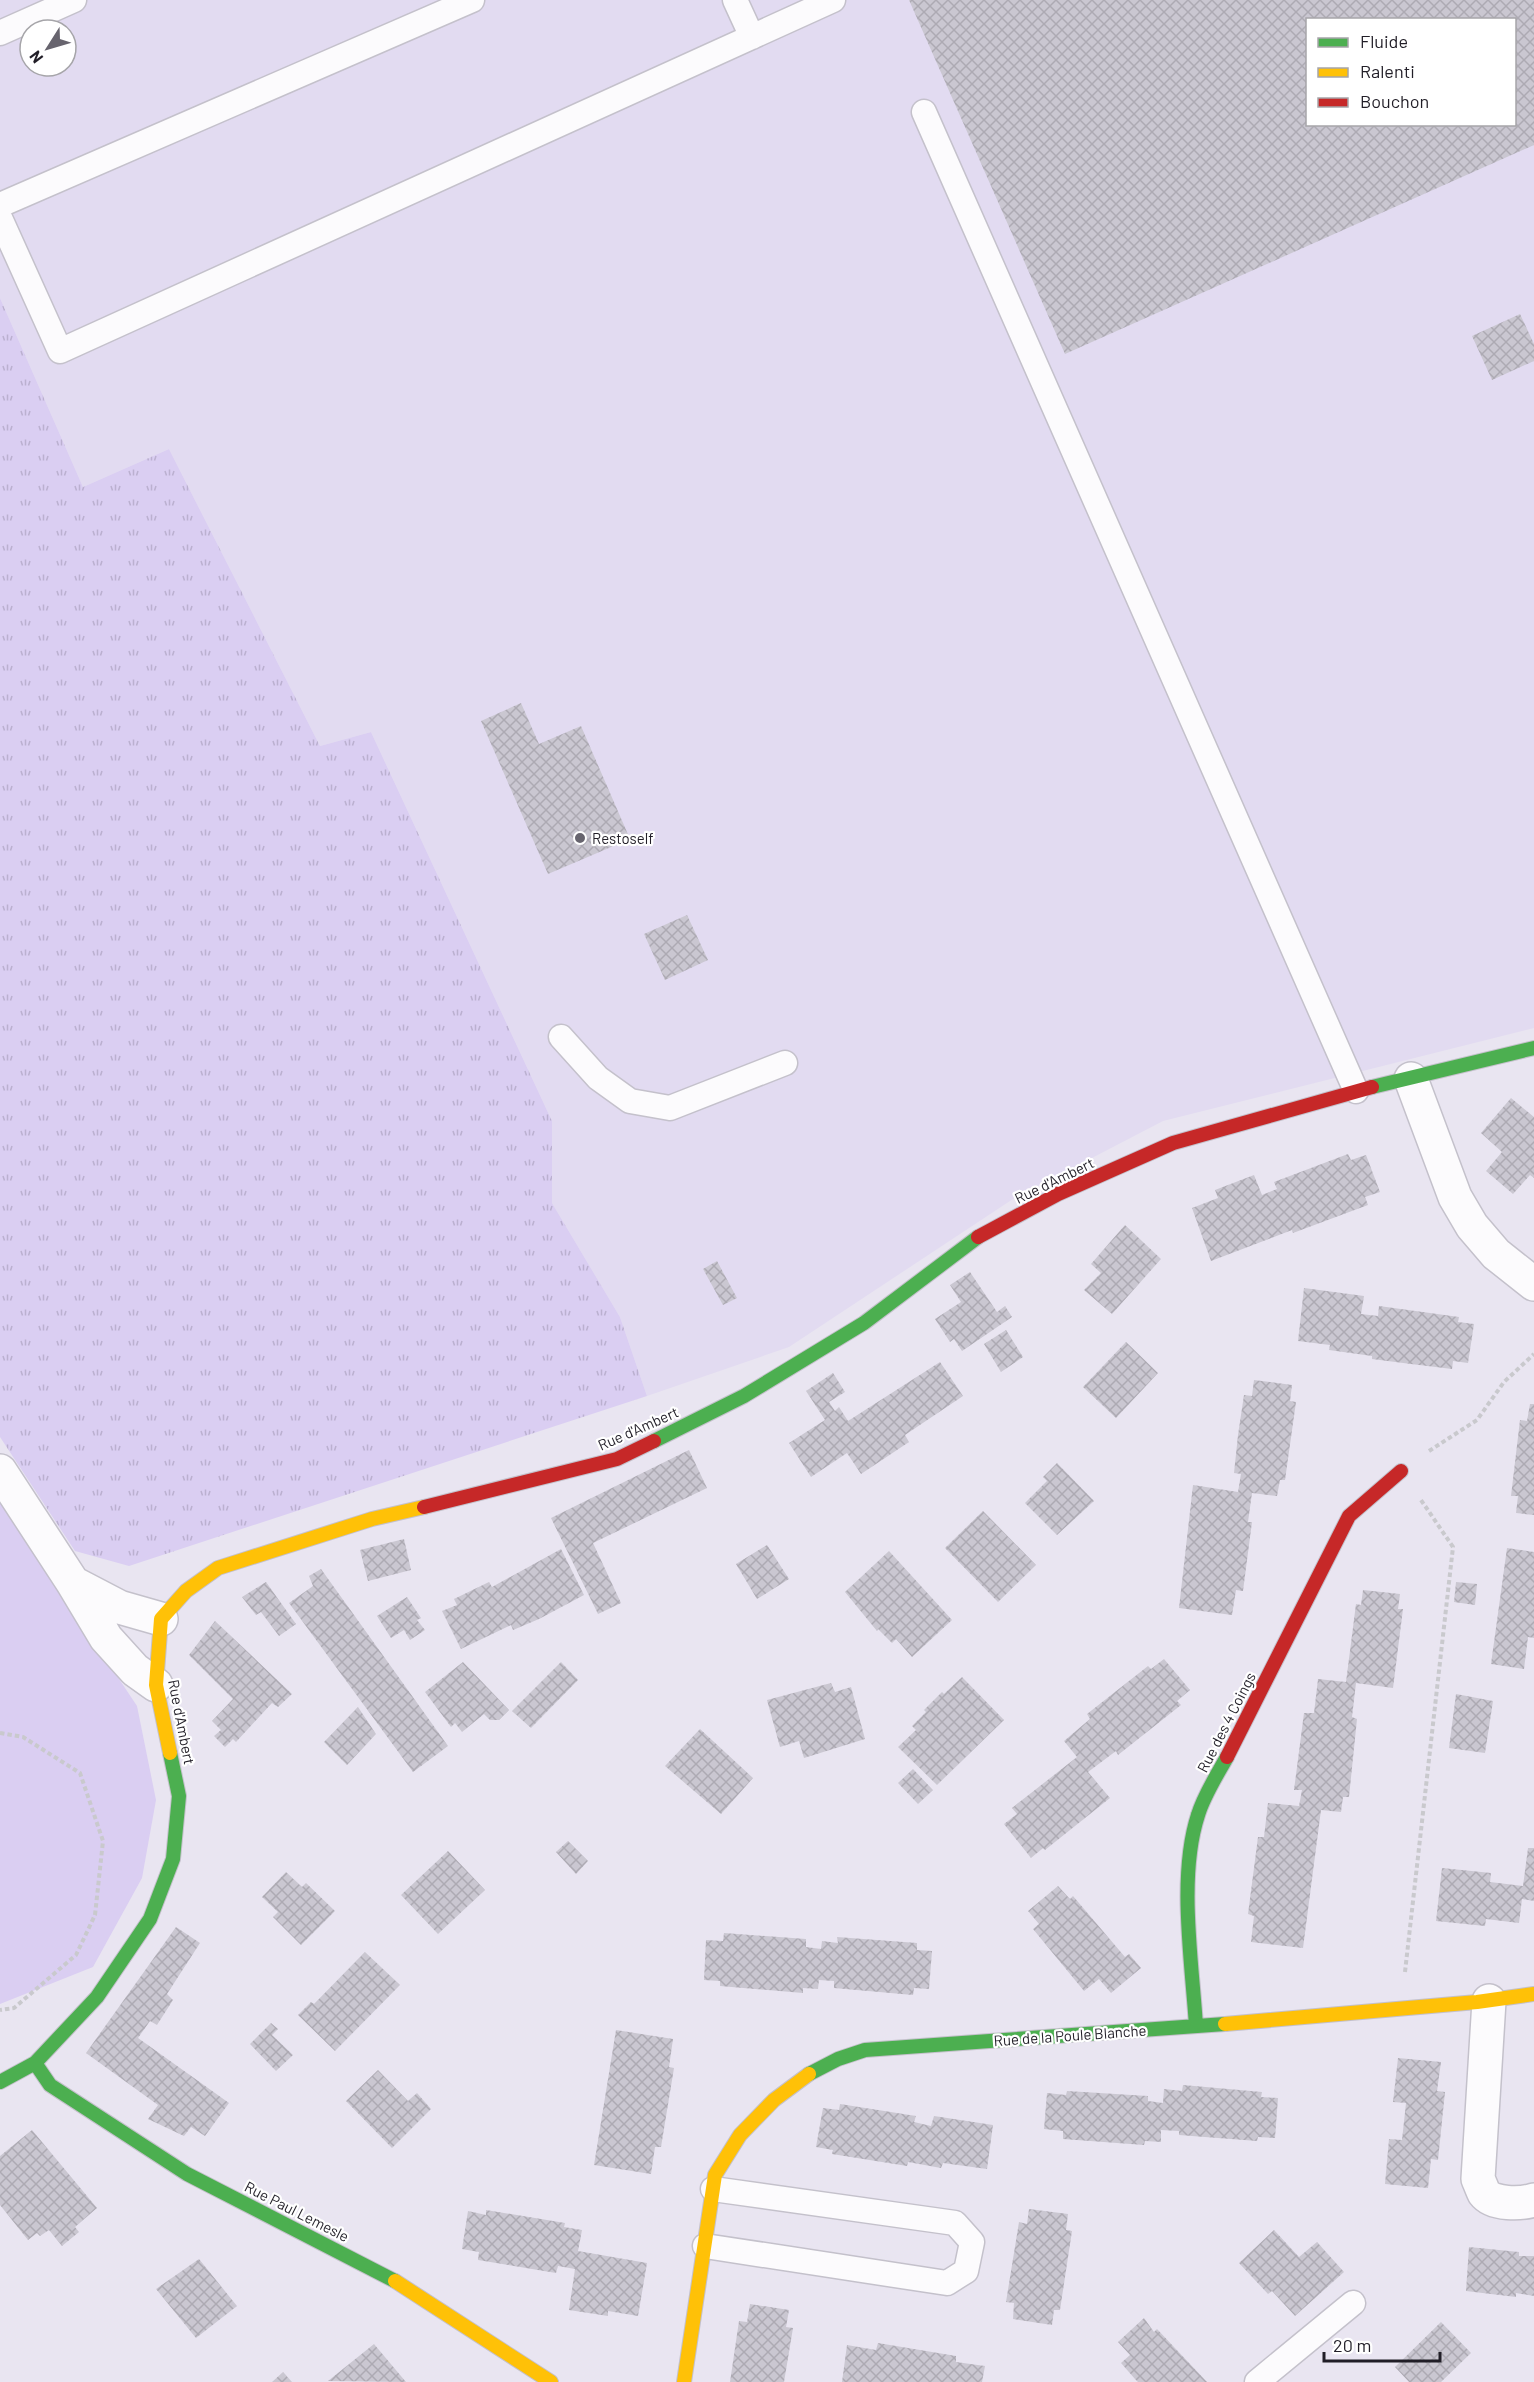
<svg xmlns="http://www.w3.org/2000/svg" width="1534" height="2382" viewBox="0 0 1534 2382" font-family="Barlow,sans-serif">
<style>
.built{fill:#e2dbf1;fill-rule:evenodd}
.grass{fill:url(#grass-tufts)}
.park{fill:#dacef2}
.building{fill:url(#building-cross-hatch);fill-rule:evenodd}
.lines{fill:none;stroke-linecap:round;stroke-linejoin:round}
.lane-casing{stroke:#c4c1cb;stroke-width:27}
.street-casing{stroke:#c4c1cb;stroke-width:36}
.fast-casing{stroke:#c4c1cb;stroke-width:16}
.slow-casing{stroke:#c4c1cb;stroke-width:16}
.jam-casing{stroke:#c4c1cb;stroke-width:16}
.path{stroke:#c9c9cd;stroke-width:4;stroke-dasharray:4.5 3;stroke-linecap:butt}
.lane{stroke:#fcfbfd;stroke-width:24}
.street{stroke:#fcfbfd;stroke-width:33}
.fast{stroke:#4caf50;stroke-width:14}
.slow{stroke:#ffc107;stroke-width:14}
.jam{stroke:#c62828;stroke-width:14}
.poi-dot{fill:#67646e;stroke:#fff;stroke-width:2}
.labels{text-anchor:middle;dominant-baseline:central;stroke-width:4.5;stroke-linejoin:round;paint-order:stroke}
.poi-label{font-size:15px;fill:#211e27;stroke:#fff;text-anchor:start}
.street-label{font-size:15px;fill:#211e27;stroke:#fff}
</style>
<defs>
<pattern id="grass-tufts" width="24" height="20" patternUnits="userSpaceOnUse" patternTransform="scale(1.5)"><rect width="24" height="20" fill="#dacef2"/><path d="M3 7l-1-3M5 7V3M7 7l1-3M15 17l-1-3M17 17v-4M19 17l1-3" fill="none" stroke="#bbb0d0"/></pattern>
<pattern id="building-cross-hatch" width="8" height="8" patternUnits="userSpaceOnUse" patternTransform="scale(1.5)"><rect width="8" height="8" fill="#cac7d1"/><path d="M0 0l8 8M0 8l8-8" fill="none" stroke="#adaab3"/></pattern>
</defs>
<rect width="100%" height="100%" fill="#e9e5f1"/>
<path class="built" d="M 0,0 L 1534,0 L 1534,1028 L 1163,1121 L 1013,1199 L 789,1347 L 647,1396 L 620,1317 L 552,1203 L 552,1121 L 371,732 L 320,746 L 169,449 L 83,487 L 0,298 ZM 1308,20 L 1514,20 L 1514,124 L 1308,124 ZM 30,30 L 66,30 L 66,66 L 30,66 Z"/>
<path class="grass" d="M 0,298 L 83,487 L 169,449 L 320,746 L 371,732 L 552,1121 L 552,1203 L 620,1317 L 647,1396 L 129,1566 L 75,1551 L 0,1437 Z"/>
<path class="park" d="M 0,1500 L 137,1706 L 156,1800 L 142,1878 L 93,1967 L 0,2004 Z"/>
<path class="building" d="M 909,0 L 1534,0 L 1534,145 L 1065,354 ZM 1308,20 L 1515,20 L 1515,124 L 1308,124 Z
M 1520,314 L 1534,344 L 1534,361 L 1492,380 L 1472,336 Z
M 521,703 L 539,744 L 581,726 L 630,839 L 548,874 L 481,721 Z
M 687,915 L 708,960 L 665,980 L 644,934 Z
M 1511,1098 L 1534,1117 L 1534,1178 L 1530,1175 L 1513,1194 L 1486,1171 L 1502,1152 L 1481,1133 Z
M 1348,1154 L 1351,1160 L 1366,1155 L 1380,1192 L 1365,1197 L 1368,1205 L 1293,1233 L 1292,1230 L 1211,1261 L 1192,1208 L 1218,1198 L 1215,1190 L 1254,1175 L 1262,1195 L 1277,1189 L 1274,1182 Z
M 1125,1225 L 1161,1259 L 1112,1314 L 1084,1290 L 1101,1273 L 1091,1264 Z
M 717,1261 L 737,1298 L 723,1305 L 703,1269 Z
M 970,1272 L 997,1312 L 1005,1306 L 1012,1317 L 962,1351 L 954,1339 L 950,1342 L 935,1319 L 961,1302 L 950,1285 Z
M 1304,1288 L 1364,1296 L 1361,1314 L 1378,1316 L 1379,1306 L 1459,1317 L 1458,1322 L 1474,1324 L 1468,1363 L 1453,1361 L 1452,1369 L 1411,1364 L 1372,1359 L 1372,1356 L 1329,1350 L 1330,1345 L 1298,1341 Z
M 1006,1330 L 1023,1357 L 1001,1372 L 984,1344 Z
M 1126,1342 L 1158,1373 L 1116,1418 L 1083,1387 Z
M 940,1362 L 963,1396 L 905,1435 L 909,1442 L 861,1474 L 847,1453 L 811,1477 L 789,1443 L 825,1420 L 806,1391 L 833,1373 L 845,1392 L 829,1402 L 835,1411 L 839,1407 L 848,1421 Z
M 1254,1380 L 1292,1385 L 1290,1401 L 1296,1402 L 1285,1480 L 1280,1480 L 1277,1496 L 1252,1493 L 1248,1522 L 1252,1522 L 1243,1591 L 1236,1590 L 1232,1615 L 1179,1608 L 1193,1485 L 1238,1492 L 1241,1474 L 1234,1473 L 1238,1435 L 1244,1395 L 1252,1396 Z
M 1530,1404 L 1534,1404 L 1534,1515 L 1516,1513 L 1518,1496 L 1511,1496 L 1520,1420 L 1527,1421 Z
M 689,1450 L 707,1488 L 593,1543 L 621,1603 L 598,1614 L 551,1518 Z
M 1057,1463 L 1094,1501 L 1057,1535 L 1025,1503 L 1047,1481 L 1043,1477 Z
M 983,1511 L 1036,1565 L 998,1602 L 945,1548 Z
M 404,1539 L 411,1570 L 368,1581 L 360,1550 Z
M 767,1545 L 789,1579 L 757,1599 L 736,1564 Z
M 1507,1548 L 1534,1552 L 1534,1638 L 1528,1637 L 1524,1669 L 1491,1664 Z
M 561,1549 L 584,1595 L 539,1619 L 513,1630 L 511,1625 L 461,1649 L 442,1611 L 457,1605 L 454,1599 L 489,1582 L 492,1587 Z
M 889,1551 L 952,1620 L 912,1657 L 896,1639 L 892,1643 L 878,1629 L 877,1631 L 845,1592 Z
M 321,1569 L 448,1746 L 413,1772 L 289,1603 L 313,1586 L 309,1576 Z
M 266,1582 L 296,1624 L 279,1636 L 261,1612 L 256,1615 L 242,1597 Z
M 1456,1582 L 1477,1584 L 1475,1605 L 1454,1602 Z
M 1363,1590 L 1400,1594 L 1398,1609 L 1403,1609 L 1393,1688 L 1356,1683 L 1352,1717 L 1357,1719 L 1349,1797 L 1343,1797 L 1341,1812 L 1321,1810 L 1303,1948 L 1251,1942 L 1254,1916 L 1248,1914 L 1258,1837 L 1264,1837 L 1268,1803 L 1299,1806 L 1302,1790 L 1294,1790 L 1304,1713 L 1314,1713 L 1318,1679 L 1346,1682 L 1356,1604 L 1361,1605 Z
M 407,1597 L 421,1618 L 417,1620 L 425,1630 L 410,1640 L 404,1630 L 391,1638 L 377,1616 Z
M 215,1621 L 292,1694 L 278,1707 L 272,1703 L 236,1742 L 233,1739 L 225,1747 L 214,1736 L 221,1730 L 212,1721 L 233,1699 L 189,1655 Z
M 1164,1659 L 1190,1690 L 1177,1701 L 1181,1705 L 1118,1755 L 1116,1751 L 1088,1772 L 1110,1798 L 1045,1850 L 1043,1848 L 1031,1858 L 1004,1824 L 1017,1814 L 1012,1808 L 1077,1757 L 1064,1741 L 1090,1719 L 1087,1714 L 1148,1666 L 1151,1669 Z
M 463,1662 L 509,1710 L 499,1720 L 490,1720 L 484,1714 L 462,1732 L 455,1723 L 451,1727 L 425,1692 Z
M 561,1662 L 578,1680 L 531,1728 L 512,1711 Z
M 962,1677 L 1004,1720 L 937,1785 L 898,1747 L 916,1730 L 912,1726 L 926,1712 L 924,1710 L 942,1692 L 944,1694 Z
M 831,1683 L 835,1692 L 851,1687 L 865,1739 L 804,1758 L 799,1741 L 780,1747 L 767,1700 Z
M 1456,1694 L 1493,1701 L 1485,1753 L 1449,1748 Z
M 358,1707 L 376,1734 L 347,1765 L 324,1742 Z
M 700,1729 L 753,1778 L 721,1814 L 665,1766 Z
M 913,1769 L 933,1790 L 918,1804 L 898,1783 Z
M 568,1841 L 588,1861 L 576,1874 L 556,1852 Z
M 1528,1848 L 1534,1848 L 1534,1901 L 1522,1899 L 1519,1923 L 1486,1919 L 1485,1926 L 1436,1921 L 1442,1868 L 1491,1873 L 1490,1882 L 1523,1886 Z
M 448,1851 L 485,1890 L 438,1934 L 401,1895 Z
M 286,1872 L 302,1887 L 306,1883 L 335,1911 L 301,1945 L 273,1917 L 278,1912 L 262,1897 Z
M 1058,1886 L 1070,1899 L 1073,1896 L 1125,1957 L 1129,1954 L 1141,1968 L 1111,1993 L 1099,1979 L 1084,1991 L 1033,1929 L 1039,1924 L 1028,1911 Z
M 176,1927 L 200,1943 L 167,1994 L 173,2000 L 157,2025 L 150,2021 L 138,2038 L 229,2103 L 205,2136 L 191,2127 L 184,2136 L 148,2119 L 158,2105 L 86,2053 Z
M 724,1933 L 806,1939 L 806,1947 L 821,1949 L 822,1941 L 838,1943 L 837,1937 L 917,1943 L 917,1950 L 932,1951 L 929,1989 L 914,1988 L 913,1995 L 834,1988 L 834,1981 L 819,1980 L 818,1989 L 803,1988 L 803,1993 L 720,1986 L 720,1981 L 704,1980 L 706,1940 L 723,1941 Z
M 365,1952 L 400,1985 L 335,2051 L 298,2015 L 311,2002 L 314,2004 Z
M 271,2023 L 278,2029 L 272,2035 L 293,2055 L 276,2071 L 250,2044 Z
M 616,2030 L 673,2039 L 669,2067 L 674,2068 L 661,2147 L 655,2147 L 651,2174 L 594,2165 Z
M 1398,2058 L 1441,2062 L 1437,2091 L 1445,2092 L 1438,2160 L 1431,2159 L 1428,2188 L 1385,2184 L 1389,2139 L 1402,2140 L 1406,2103 L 1393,2102 Z
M 378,2070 L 408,2101 L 417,2093 L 431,2109 L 392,2148 L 346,2101 Z
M 1183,2085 L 1262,2092 L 1261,2097 L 1278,2098 L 1275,2138 L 1258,2137 L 1257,2141 L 1179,2135 L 1179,2131 L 1161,2130 L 1161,2142 L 1145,2141 L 1144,2145 L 1063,2139 L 1063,2131 L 1044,2129 L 1047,2093 L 1066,2095 L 1067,2091 L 1148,2096 L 1148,2101 L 1163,2103 L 1164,2089 L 1182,2091 Z
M 840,2104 L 916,2116 L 914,2122 L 931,2126 L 934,2116 L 993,2125 L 987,2169 L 943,2163 L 941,2168 L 908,2162 L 907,2166 L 832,2154 L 833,2150 L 816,2147 L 823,2108 L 839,2110 Z
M 32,2130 L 97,2208 L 75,2227 L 79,2232 L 62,2246 L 49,2230 L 40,2236 L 37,2233 L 28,2240 L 0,2205 L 0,2156 Z
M 1029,2209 L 1068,2214 L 1066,2230 L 1072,2231 L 1060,2310 L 1054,2310 L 1052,2325 L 1013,2319 L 1014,2303 L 1006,2302 L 1019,2222 L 1027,2224 Z
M 486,2210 L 565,2223 L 564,2227 L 582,2230 L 578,2251 L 647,2263 L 638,2316 L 608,2311 L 608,2316 L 569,2310 L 575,2269 L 558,2266 L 556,2273 L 478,2260 L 479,2252 L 462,2249 L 468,2211 L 486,2215 Z
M 1274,2230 L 1299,2257 L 1317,2242 L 1344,2272 L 1295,2316 L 1272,2291 L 1268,2294 L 1239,2263 Z
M 1469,2247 L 1519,2252 L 1519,2256 L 1534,2256 L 1534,2296 L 1516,2293 L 1516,2297 L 1466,2291 Z
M 199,2259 L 237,2306 L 196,2338 L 156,2289 Z
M 750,2304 L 789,2310 L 786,2327 L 793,2328 L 784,2382 L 730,2382 L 739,2321 L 747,2322 Z
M 1144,2318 L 1154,2332 L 1157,2329 L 1207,2382 L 1138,2382 L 1135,2379 L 1121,2363 L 1130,2355 L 1118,2342 Z
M 1441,2322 L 1471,2353 L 1441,2382 L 1409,2382 L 1395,2367 Z
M 878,2343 L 956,2356 L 956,2362 L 985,2366 L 982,2382 L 842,2382 L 847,2345 L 876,2350 Z
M 374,2344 L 406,2382 L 328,2381 Z
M 283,2372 L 292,2382 L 272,2382 Z"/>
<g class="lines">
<defs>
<path id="lane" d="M 735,0 L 752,37
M 0,33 L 74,0
M 924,112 L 1356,1091
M 0,205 L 472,0
M 0,218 L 60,351 L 833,0
M 561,1037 L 598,1078 L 630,1101 L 670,1108 L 785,1063
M 705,2246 L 947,2283 L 966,2271 L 972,2242 L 955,2223 L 713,2189
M 1257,2382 L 1353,2303"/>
<path id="street" d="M 1411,1079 L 1455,1197 L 1472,1226 L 1496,1254 L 1534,1284
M 0,1471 L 73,1583 L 106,1638 L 135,1670 L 156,1685
M 73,1583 L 119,1607 L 161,1619
M 1489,2001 L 1478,2179 C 1480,2183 1482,2189 1484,2193 C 1493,2205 1521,2204 1534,2200"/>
<path id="fast" d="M 1372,1087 L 1534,1048
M 654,1441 L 744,1396 L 864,1323 L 978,1237
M 1196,2026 C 1192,1962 1178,1876 1198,1815 C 1204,1795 1217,1775 1227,1757
M 35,2063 L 50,2085 L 187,2174 L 395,2281
M 809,2074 L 838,2059 L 865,2050 L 1225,2024
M 0,2082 L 35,2063 L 97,1997 L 150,1919 L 173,1859 L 179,1796 L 170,1753"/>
<path id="slow" d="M 170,1753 L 156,1685 L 161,1619 L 186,1591 L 218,1568 L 372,1519 L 424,1507
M 1225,2024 L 1477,2002 L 1534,1994
M 395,2281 L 551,2382
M 684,2382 L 715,2175 L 740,2135 L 774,2100 L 809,2074"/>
<path id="jam" d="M 978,1237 L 1058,1194 L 1173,1143 L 1372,1087
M 424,1507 L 617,1459 L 654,1441
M 1227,1757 L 1349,1516 L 1401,1471"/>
</defs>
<use href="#lane" class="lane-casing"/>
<use href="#street" class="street-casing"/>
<use href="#fast" class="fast-casing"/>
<use href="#slow" class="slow-casing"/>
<use href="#jam" class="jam-casing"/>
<path class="path" d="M 1429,1451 L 1477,1420 L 1504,1382 L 1534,1354
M 0,1733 L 23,1737 L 80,1773 L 103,1841 L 95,1915 L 76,1955 L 14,2008 L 0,2010
M 1405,1972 L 1453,1547 L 1421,1500"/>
<use href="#lane" class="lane"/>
<use href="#street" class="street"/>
<use href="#fast" class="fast"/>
<use href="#slow" class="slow"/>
<use href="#jam" class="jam"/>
</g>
<circle class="poi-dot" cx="580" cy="838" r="6"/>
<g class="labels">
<g class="poi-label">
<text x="592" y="838">Restoself</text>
</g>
<g class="street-label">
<text transform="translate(1054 1180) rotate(-26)">Rue d'Ambert</text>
<text transform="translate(638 1428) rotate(-24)">Rue d'Ambert</text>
<text transform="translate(182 1722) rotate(79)">Rue d'Ambert</text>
<text transform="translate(1226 1722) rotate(-63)">Rue des 4 Coings</text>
<text transform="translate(1070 2035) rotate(-4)">Rue de la Poule Blanche</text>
<text transform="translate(297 2211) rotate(27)">Rue Paul Lemesle</text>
</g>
</g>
<rect x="1306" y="18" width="210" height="108" fill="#ffffff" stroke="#a6a5a9" stroke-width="1.5"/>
<rect x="1318" y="38" width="30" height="9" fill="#4caf50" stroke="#a6a5a9" stroke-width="1.5"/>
<text x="1360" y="48" font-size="18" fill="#211e27">Fluide</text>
<rect x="1318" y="68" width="30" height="9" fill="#ffc107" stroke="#a6a5a9" stroke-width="1.5"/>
<text x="1360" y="78" font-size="18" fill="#211e27">Ralenti</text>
<rect x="1318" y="98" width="30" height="9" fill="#c62828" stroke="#a6a5a9" stroke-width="1.5"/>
<text x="1360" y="108" font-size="18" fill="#211e27">Bouchon</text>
<g transform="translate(48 48) rotate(233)"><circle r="28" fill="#ffffff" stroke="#a6a5a9" stroke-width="1.5"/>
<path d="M0-4.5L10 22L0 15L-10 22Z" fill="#67646e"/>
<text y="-9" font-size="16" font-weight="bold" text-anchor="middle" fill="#211e27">N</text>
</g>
<path d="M1324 2352v9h116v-9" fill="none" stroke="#211e27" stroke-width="3"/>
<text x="1333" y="2352" font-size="18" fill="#211e27" stroke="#ffffff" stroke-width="4.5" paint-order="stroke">20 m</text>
</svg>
